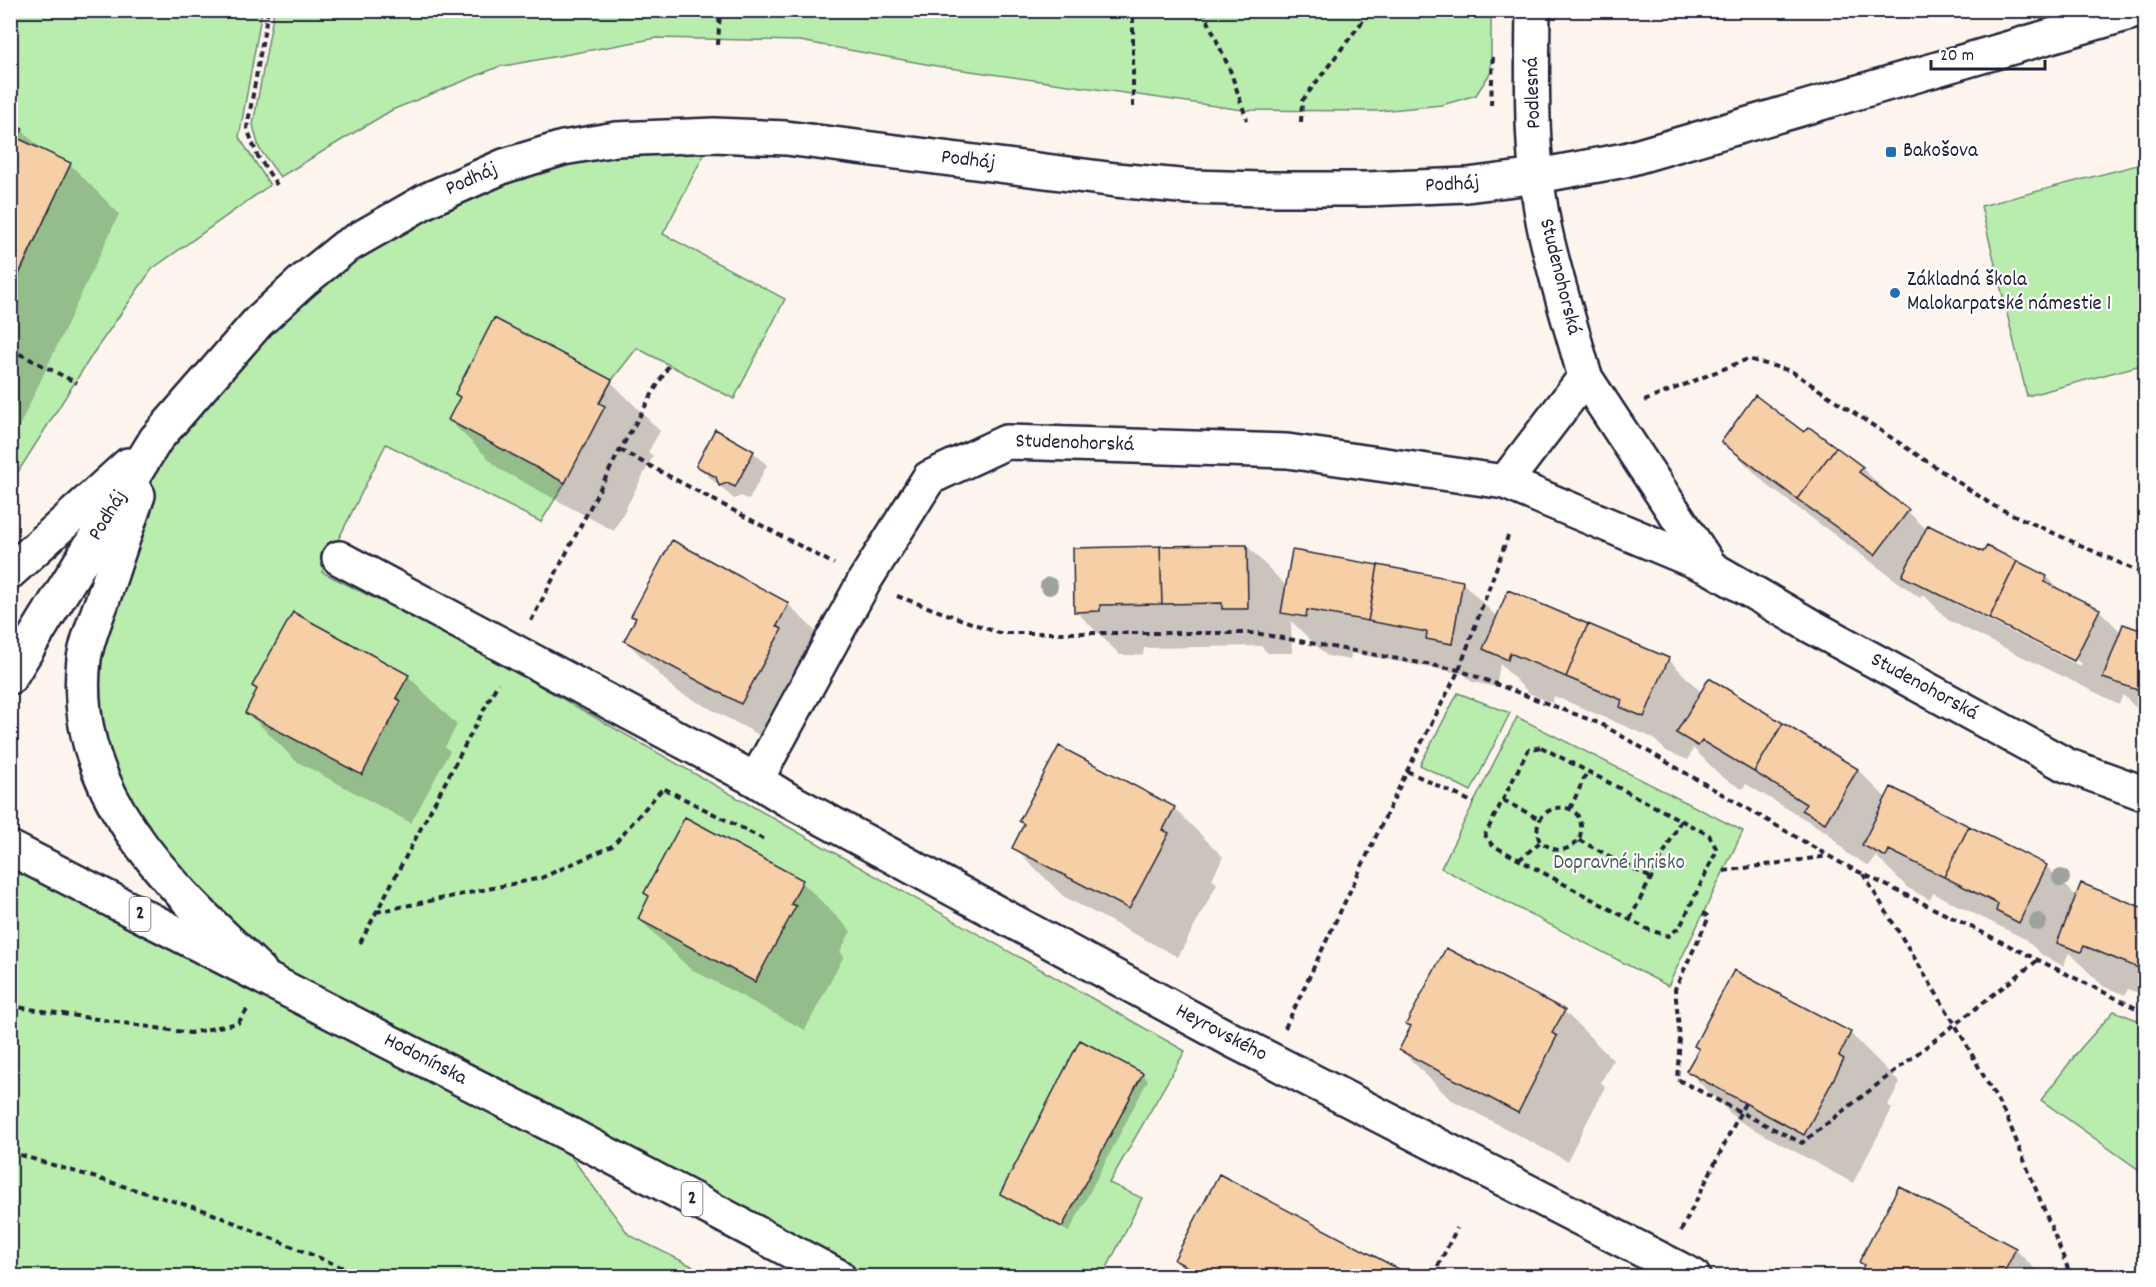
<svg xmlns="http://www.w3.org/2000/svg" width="2156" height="1287" viewBox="0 0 2156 1287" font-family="Dekko,sans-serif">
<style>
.green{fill:#b9edae;stroke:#6e8874;stroke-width:1.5}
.shadow{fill:#0003;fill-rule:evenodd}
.building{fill:#f6cfa6;stroke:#22223b;stroke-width:1.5}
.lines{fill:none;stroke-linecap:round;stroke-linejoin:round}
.street-casing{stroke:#22223b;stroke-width:38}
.secondary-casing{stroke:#22223b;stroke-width:38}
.primary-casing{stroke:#22223b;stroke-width:38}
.path{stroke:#22223b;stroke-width:4;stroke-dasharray:6 4.5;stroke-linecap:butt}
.street{stroke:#fff;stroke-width:33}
.secondary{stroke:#fff;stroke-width:33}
.primary{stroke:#fff;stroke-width:33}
.tree{fill:#9da29e}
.poi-dot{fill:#1f6fb2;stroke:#fff;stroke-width:2}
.labels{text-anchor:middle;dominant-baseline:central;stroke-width:4.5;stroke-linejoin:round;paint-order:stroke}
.shield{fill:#fff;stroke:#646476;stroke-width:1.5}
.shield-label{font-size:20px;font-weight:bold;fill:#22223b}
.street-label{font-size:21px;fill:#22223b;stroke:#fff}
.poi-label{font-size:21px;fill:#22223b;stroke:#fff;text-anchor:start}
.park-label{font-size:21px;fill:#4f5f5e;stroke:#fff}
</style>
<rect width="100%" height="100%" fill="#fdf5ed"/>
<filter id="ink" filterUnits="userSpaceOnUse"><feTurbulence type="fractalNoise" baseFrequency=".0167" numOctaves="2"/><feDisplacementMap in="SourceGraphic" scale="12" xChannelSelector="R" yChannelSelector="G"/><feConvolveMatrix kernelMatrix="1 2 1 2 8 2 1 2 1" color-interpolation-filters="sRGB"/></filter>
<g filter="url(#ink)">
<path class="green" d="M 11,11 L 262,11 L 239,137 L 270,185 L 152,269 L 94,352 L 11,483 L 11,293 L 70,163 L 11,135 Z
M 274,11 L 1491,11 L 1491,72 L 1476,95 L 1442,105 L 1379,111 L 1243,110 L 942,67 L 800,41 L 657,38 L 498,67 L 392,110 L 280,177 L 259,148 L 253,125 Z
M 714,135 L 663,234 L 785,299 L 734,399 L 637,348 L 612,380 L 600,403 L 565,483 L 541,522 L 386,444 L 322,572 L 476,650 L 1185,1051 L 1109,1183 L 1142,1198 L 1106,1270 L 1106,1276 L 838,1276 L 547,1124 L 629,1235 L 712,1276 L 11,1276 L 10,848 L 267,980 L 161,872 L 83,710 L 156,439 L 258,322 L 466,182 Z
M 2145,163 L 2145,364 L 2027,396 L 1981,206 Z
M 1458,693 L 1510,713 L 1471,791 L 1420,765 Z
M 1517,717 L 1743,831 L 1668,986 L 1441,868 Z
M 2114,1011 L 2145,1023 L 2145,1174 L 2041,1100 L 2080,1049 Z"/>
<path class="shadow" d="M 10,125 L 22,130 L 45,153 L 70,164 L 119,214 L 10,446 Z
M 495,320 L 611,382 L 660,431 L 648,452 L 653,456 L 614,531 L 499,469 L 449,420 L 461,398 L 457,394 Z
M 1805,434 L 1862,468 L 1927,530 L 1984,554 L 1987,548 L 2047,577 L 2062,592 L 2099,610 L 2122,633 L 2146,634 L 2146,718 L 2123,695 L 2119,704 L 1948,620 L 1923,594 L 1920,598 L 1767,485 L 1723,441 ZM 1955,600 L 2082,663 L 2080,666 L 1955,604 Z
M 753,452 L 767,465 L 749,500 L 741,496 L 734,499 L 697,466 Z
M 1247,546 L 1287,587 L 1462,582 L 1498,618 L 1668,659 L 1702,693 L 1858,770 L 1887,799 L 1892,789 L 2046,866 L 2077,897 L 2146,910 L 2146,996 L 2128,989 L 2125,995 L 2103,986 L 2069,953 L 2063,966 L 2042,955 L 2025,939 L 1933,893 L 1930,900 L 1908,888 L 1876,856 L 1869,866 L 1848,854 L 1828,833 L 1746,784 L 1742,789 L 1722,777 L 1693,748 L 1688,760 L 1666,751 L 1653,738 L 1554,696 L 1552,703 L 1529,693 L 1500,664 L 1496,687 L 1472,682 L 1464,674 L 1351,653 L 1350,660 L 1327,656 L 1291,621 L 1292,653 L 1268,653 L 1261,646 L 1144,648 L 1143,655 L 1120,655 L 1076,611 Z
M 788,604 L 837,653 L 826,675 L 830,679 L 791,752 L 675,690 L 626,641 L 637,619 L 633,615 Z
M 408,676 L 457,725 L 445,747 L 450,751 L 411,823 L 296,761 L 247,712 L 258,690 L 254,686 Z
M 1174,808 L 1223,857 L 1212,879 L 1217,884 L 1178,957 L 1063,896 L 1014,847 L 1025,826 L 1021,821 Z
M 802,882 L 851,931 L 840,952 L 844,956 L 805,1030 L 689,968 L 639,919 Z
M 1735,972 L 1850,1033 L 1900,1083 L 1888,1105 L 1892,1109 L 1853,1183 L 1737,1120 L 1688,1071 L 1700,1050 Z
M 1564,1011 L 1613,1060 L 1601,1082 L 1605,1087 L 1567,1161 L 1450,1099 L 1401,1050 L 1412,1027 L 1408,1023 Z
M 1142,1074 L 1148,1080 L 1069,1232 L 1008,1200 L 1002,1194 Z
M 1220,1176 L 1410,1276 L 1192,1276 L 1175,1260 Z
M 1900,1188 L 2016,1250 L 2042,1276 L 1859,1276 L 1865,1266 L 1861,1262 Z"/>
<path class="building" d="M 10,123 L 23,129 L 17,138 L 71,163 L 10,293 Z
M 494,318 L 612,380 L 599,403 L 605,406 L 565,483 L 448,420 L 460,397 L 455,394 Z
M 1755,395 L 1804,432 L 1809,427 L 1836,447 L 1797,499 L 1721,442 Z
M 715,429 L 754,451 L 735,487 L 727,483 L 719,486 L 716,477 L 696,466 Z
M 1836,447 L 1863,467 L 1859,472 L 1909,510 L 1875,555 L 1797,499 Z
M 1928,525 L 1983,552 L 1987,546 L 2017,561 L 1989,619 L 1902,576 Z
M 672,540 L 789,603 L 777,626 L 782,629 L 741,704 L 624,641 L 636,618 L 631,616 Z
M 1221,545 L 1247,545 L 1248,609 L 1222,609 L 1222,603 L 1162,604 L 1160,546 Z
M 1160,546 L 1162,604 L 1100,605 L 1100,611 L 1074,612 L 1073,548 Z
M 1292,550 L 1378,565 L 1368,621 L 1307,610 L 1306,617 L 1281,613 Z
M 2017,561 L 2047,576 L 2044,582 L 2100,609 L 2074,661 L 1989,619 Z
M 1378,565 L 1463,581 L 1452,644 L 1426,639 L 1427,632 L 1368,621 Z
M 1508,590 L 1588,624 L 1566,677 L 1510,653 L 1508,660 L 1483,649 Z
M 293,612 L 409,675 L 396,698 L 401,701 L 362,775 L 245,713 L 257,689 L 252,686 Z
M 1588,624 L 1669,658 L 1644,717 L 1620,707 L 1622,700 L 1566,677 Z
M 2123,624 L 2146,632 L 2146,693 L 2103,678 Z
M 1709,678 L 1783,723 L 1754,772 L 1702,741 L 1698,746 L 1676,733 Z
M 1783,723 L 1858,769 L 1825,823 L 1802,810 L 1806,804 L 1754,772 Z
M 1059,746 L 1175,807 L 1163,830 L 1169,833 L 1129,909 L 1012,848 L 1024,824 L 1019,821 Z
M 1891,787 L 1969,826 L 1944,877 L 1889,850 L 1886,857 L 1862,845 Z
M 685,817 L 803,880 L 791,904 L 796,906 L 755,982 L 638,919 L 649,896 L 644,893 Z
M 1969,826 L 2047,865 L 2019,923 L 1996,911 L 1998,904 L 1944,877 Z
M 2081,883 L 2146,909 L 2146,957 L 2141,969 L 2084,946 L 2081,952 L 2057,943 Z
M 1446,948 L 1565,1010 L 1552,1033 L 1557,1036 L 1518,1113 L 1399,1050 L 1411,1026 L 1406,1024 Z
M 1734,970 L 1851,1032 L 1839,1056 L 1844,1059 L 1804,1135 L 1686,1071 L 1699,1049 L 1694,1046 Z
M 1080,1040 L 1143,1073 L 1062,1227 L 1000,1194 Z
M 1219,1174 L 1412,1276 L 1205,1276 L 1174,1260 Z
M 1899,1186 L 2016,1248 L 2004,1273 L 2009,1276 L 1858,1276 L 1864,1265 L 1859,1262 Z"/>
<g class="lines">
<defs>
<g id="street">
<path d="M 1585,377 L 1711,568"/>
<path d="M 1505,482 L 1585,377 C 1572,330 1557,283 1546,235 C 1530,164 1532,84 1533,10"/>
<path id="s1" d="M 339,558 L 756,780 L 785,798 L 1230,1039 L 1693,1276"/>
<path id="s2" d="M 756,780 L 865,580 L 929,478 L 1006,442 L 1287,451 L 1505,482 L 1711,568 L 1811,626 L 2066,765 L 2146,794"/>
</g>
<g id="secondary">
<path d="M 138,495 C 126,530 114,564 103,599 C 96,618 87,639 84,659 C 68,793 173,888 260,971"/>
<path d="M 10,572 L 128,465"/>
<path id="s3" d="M 10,677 L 156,439 L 258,322 L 303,281 L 345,247 L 427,200 L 504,166 L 563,148 L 616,139 L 714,135 L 786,138 L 1116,180 L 1190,187 L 1262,189 L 1366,189 L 1467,185 L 1538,176 L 1625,160 L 2140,10"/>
</g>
<g id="primary">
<path id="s4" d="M 10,848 L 546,1122 L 838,1276"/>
</g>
</defs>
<use href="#street" class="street-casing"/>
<use href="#secondary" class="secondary-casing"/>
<use href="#primary" class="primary-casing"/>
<path class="path" d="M 268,10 L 247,128 L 257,155 L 279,188
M 1203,10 L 1230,70 L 1247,120
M 718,45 L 720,10
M 1491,105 L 1493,56
M 1133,107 L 1133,10
M 1301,122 L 1302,101 L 1371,10
M 10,349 L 77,383
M 1644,401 L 1748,359 L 1791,371 L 1994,506 L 2146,575
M 620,450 L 834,564
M 897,596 L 999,633 L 1255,633 L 1459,670 L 1601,724 L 1841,863 L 2146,1013
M 531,621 L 620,450 L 669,365
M 1541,747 L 1709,835 L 1717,850 L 1680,927 L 1668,936 L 1647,929 L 1492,845 L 1485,835 L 1528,750 Z
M 1407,771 L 1474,803
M 1503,800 L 1539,819
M 1570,809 L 1587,772
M 1579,840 L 1651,878
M 1519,860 L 1540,842 C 1558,852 1562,854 1579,840 C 1580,836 1582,830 1581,826 C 1579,794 1525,806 1540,842
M 1724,871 L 1828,856
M 1863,874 L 1955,1024 L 2007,1118 L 2071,1276
M 376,912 L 541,878 L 612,846 L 663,788 L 763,839
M 1703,913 L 1709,917 L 1675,989 L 1680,1038 L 1677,1079 L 1740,1112 L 1802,1143 L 2038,960
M 1630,919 L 1681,820
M 360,943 L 498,683
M 10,1006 L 190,1033 L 238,1023 L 247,1010
M 1285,1028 L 1407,771 L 1459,670 L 1508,536
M 10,1152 L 206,1211 L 363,1276
M 1681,1231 L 1745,1103
M 1433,1276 L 1457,1228"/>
<use href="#street" class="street"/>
<use href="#secondary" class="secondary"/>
<use href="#primary" class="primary"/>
</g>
<g class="tree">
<circle cx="1049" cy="586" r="9"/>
<circle cx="2061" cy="878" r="9"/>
<circle cx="2038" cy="922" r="9"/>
</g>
</g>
<g class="poi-dot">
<rect x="1885" y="146" width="12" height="12" rx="3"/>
<circle cx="1895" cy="293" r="6"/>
</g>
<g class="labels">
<g class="shield">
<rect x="129.5" y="897" width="21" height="34" rx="4.5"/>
<rect x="681.5" y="1182" width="21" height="34" rx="4.5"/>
</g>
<g class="shield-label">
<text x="140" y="914">2</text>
<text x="692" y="1199">2</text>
</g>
<g class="street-label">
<text transform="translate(1534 93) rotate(-92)">Podlesná</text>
<text stroke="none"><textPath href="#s3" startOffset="1197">Podháj</textPath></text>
<text stroke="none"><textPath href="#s3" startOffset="693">Podháj</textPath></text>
<text stroke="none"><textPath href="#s3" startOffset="1683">Podháj</textPath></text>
<text transform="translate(1559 277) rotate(76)">Studenohorská</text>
<text stroke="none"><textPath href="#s2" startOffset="502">Studenohorská</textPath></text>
<text stroke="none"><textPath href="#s3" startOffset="189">Podháj</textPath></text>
<text stroke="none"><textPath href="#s2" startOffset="1402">Studenohorská</textPath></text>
<text stroke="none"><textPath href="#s1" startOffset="1002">Heyrovského</textPath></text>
<text stroke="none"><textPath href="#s4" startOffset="466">Hodonínska</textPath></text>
</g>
<g class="poi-label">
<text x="1903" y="152">Bakošova</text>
<text x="1907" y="281">Základná škola<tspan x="1907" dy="24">Malokarpatské námestie 1</tspan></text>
</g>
<g class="park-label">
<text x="1619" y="864">Dopravné ihrisko</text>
</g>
</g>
<rect width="2156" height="1287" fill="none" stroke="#fff" stroke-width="36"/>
<rect x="18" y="18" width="2120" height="1251" fill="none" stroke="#22223b" stroke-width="2" filter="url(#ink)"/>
<path d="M1931 60v9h114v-9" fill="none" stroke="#22223b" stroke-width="3"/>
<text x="1940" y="60" font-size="18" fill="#22223b" stroke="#ffffff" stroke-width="4.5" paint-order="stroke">20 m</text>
</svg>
